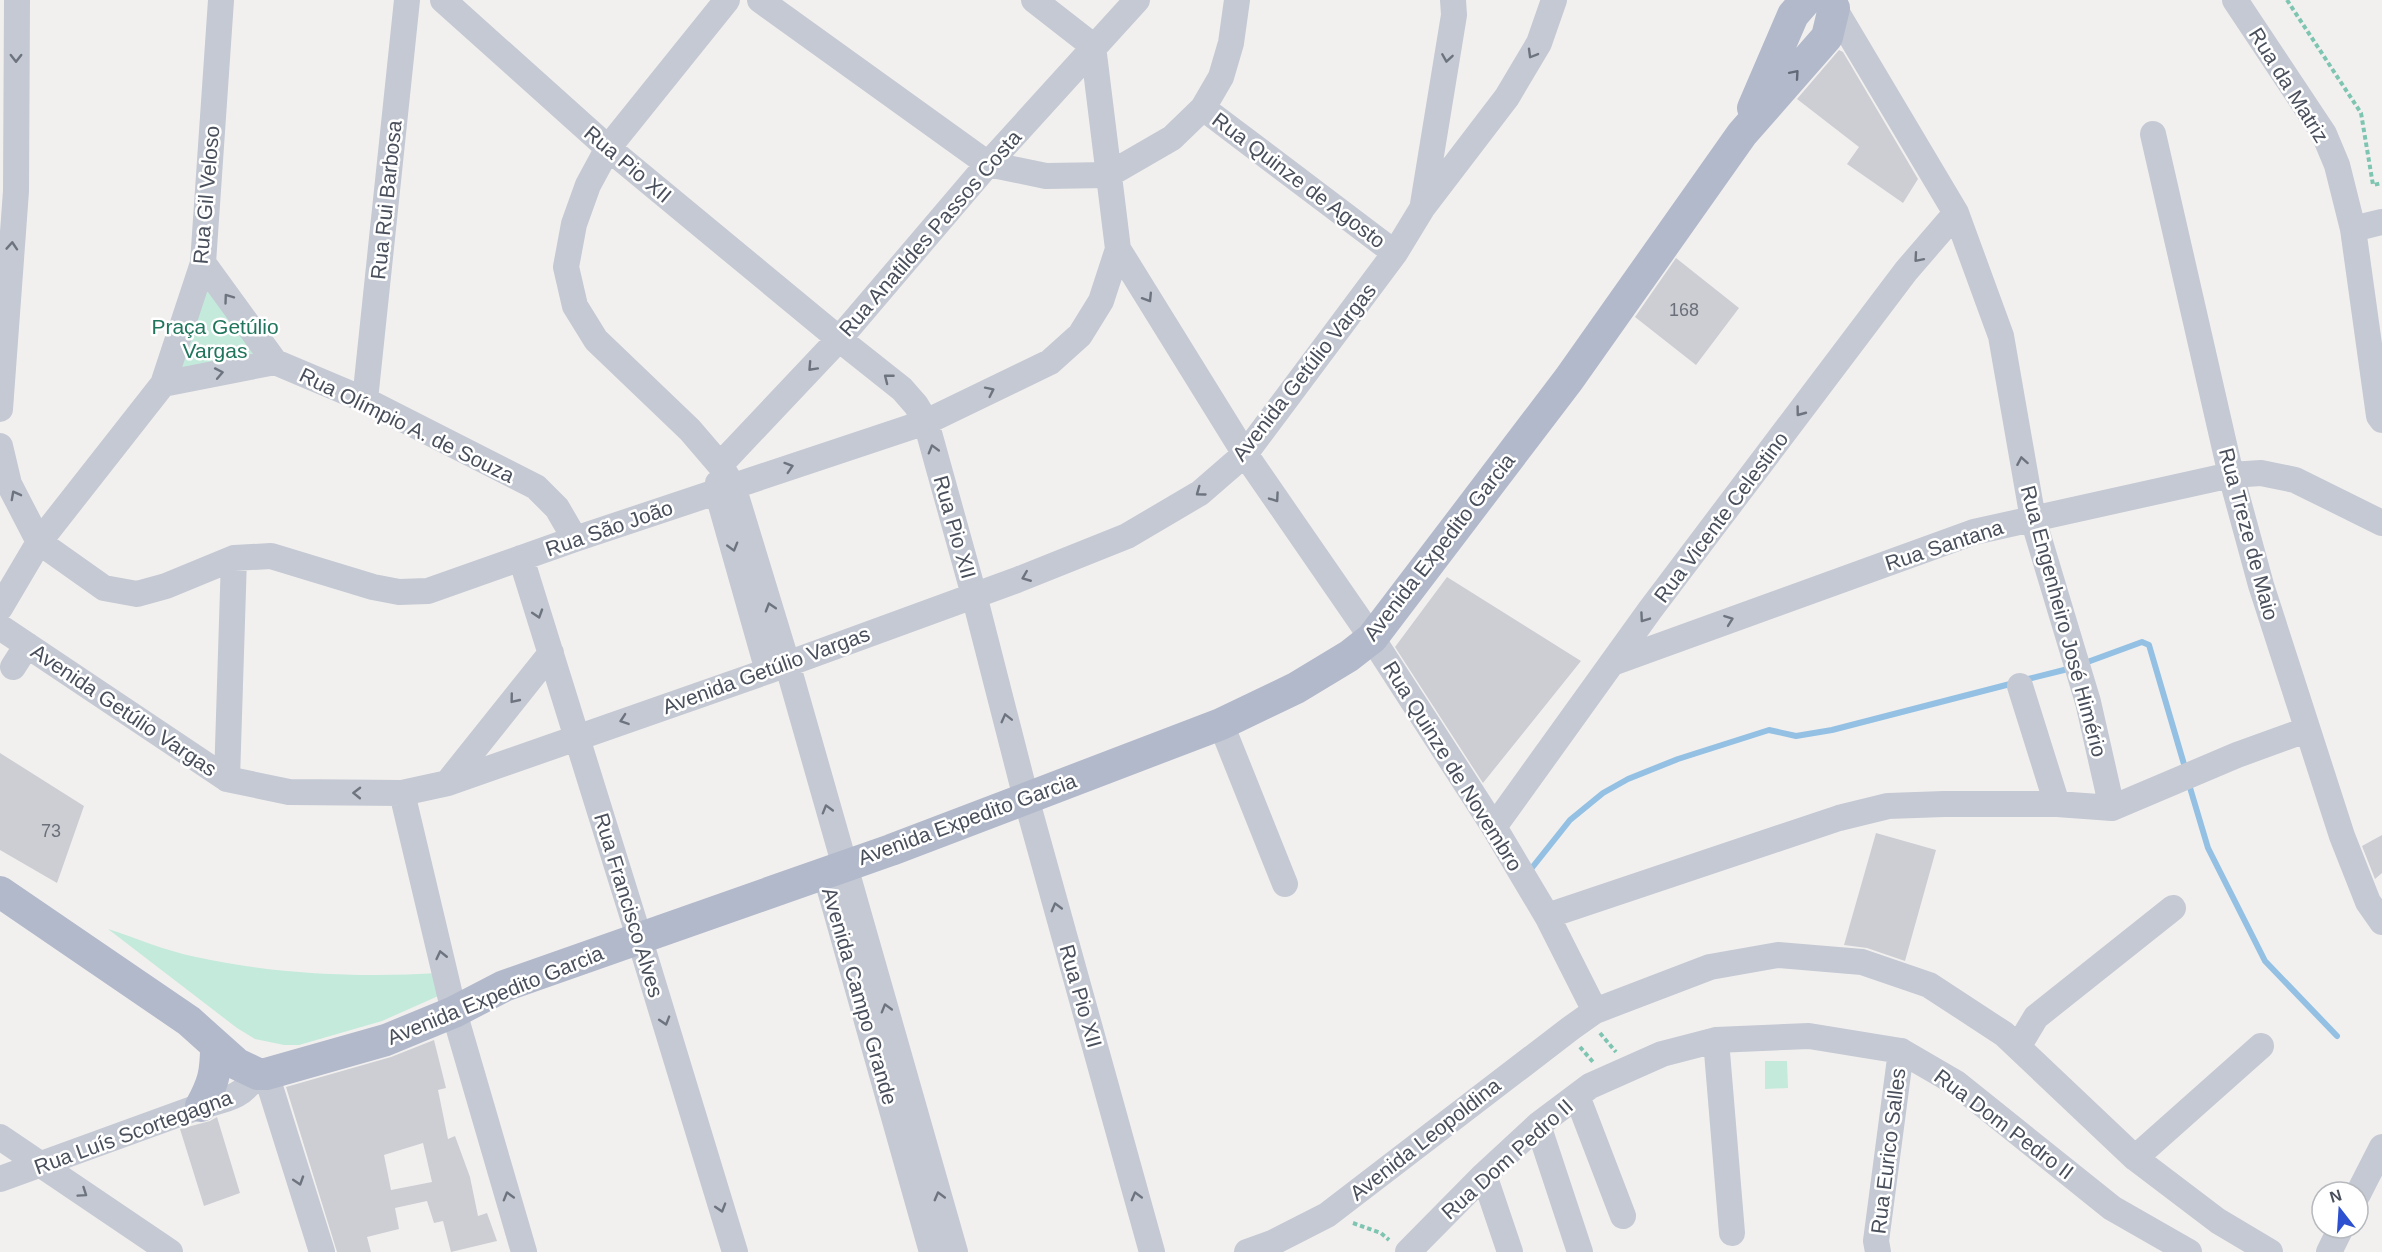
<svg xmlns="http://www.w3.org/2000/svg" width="2382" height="1252" viewBox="0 0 2382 1252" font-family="Arial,sans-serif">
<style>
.green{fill:#c3eadb}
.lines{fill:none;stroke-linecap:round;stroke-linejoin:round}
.stream{stroke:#94c1e3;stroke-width:6}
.building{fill:#cdced3;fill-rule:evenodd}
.path{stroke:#7ec5b1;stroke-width:4;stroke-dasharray:4.5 3;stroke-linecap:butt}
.minor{stroke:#c4c9d3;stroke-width:26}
.major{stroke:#b2b9cb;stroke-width:32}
.oneway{stroke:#6e747f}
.oneway2{stroke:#636a77}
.labels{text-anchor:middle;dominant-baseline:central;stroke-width:5;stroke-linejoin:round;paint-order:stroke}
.number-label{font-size:18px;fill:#6a6f79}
.street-label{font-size:21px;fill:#494f5b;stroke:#fff}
.park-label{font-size:21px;fill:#21755d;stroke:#fff}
</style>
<rect width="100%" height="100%" fill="#f2f0ef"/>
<path class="green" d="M 203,263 L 275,362 L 163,384 Z
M 108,929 C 136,938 166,951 196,957 C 273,974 360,978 439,973 L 445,993 L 382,1021 L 299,1045 L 284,1045 L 255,1039 L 237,1028 Z
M 1765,1061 L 1787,1061 L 1788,1088 L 1765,1089 Z"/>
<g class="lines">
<path class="stream" d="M 2082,664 L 2142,642 L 2149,645 L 2186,771
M 2024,680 L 2072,668
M 2188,781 L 2208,848 L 2265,961 L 2337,1036
M 1531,869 L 1570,820 L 1603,793 L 1628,779 L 1678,759 L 1769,730 L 1796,736 L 1832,730 L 2014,683"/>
</g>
<path class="building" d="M 1839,50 L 1843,52 L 1918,179 L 1903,203 L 1847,164 L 1859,147 L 1797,99 Z
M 1676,258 L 1739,308 L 1696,365 L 1635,317 Z
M 1447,577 L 1581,661 L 1483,783 L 1395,647 Z
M 0,753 L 84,806 L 57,883 L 0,850 Z
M 1876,833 L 1936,850 L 1905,961 L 1867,948 L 1844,945 Z
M 2382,835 L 2382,873 L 2375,879 L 2362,846 Z
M 434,1040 L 446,1088 L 438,1090 L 448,1139 L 455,1136 L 470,1177 L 478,1216 L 487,1213 L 497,1241 L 451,1252 L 443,1221 L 434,1223 L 427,1201 L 395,1208 L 399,1229 L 367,1237 L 371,1252 L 337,1252 L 286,1087 L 391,1057 ZM 423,1143 L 432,1182 L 391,1190 L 384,1155 Z
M 217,1117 L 240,1193 L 204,1206 L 180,1129 L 210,1121 Z"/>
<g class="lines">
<path class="path" d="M 2287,0 L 2361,113 L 2373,185 L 2382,183
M 1600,1033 L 1616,1052
M 1580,1047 L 1593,1062
M 1353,1223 L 1381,1233 L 1389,1240"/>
<path class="minor" d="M 443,0 L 608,148 L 839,339 L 902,389 L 916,405 L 926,422 L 974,595 L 1026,798 L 1152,1252
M 727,0 L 608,148 L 588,185 L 574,224 L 566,267 L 575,306 L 596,340 L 690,430 L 720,465 L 733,486 L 787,663 L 955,1252
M 760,0 L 988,164 L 1046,176 L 1108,175 L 1172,138 L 1203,108 L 1221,77 L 1231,43 L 1237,0
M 1034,0 L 1093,46 L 1118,249 L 1245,454 L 1372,638 L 1494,827 L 1547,916 L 1595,1011
M 2235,0 L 2324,134 L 2337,165 L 2353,229 L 2379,416 L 2382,420
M 1834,8 L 1956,213 L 2001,336 L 2033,519 L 2088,702 L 2112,808
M 1203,108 L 1395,253
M 2153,134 L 2231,475 L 2261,585 L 2342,836 L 2368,902 L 2382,922
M 1423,204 L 1454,15 L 1453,0
M 2353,229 L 2382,222
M 203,263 L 275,362
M 163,384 L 275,362 L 365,400 L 536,487 L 557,508 L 575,539
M 365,400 L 407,0
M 0,409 L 16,191 L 17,0
M 0,446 L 9,484 L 39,542 L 104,588 L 137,594 L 166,586 L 234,558 L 271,556 L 373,587 L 399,592 L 428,591 L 575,539 L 926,422 L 1050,362 L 1080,335 L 1101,301 L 1118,249
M 720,465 L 839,339 L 988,164 L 1137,0
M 718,483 L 717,491 L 768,671
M 521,558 L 639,937 L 735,1252
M 0,608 L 39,542 L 163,384 L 203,263 L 221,0
M 0,627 L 227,779 L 289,792 L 402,793 L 448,783 L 768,671 L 1017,580 L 1127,536 L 1200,493 L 1245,454 L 1395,253 L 1423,207 L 1507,97 L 1539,43 L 1554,0
M 1615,662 L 1974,532 L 2231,475 L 2261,473 L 2295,480 L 2382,523
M 13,667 L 27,645
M 2020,686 L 2057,804
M 1221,724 L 1285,884
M 227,779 L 234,558
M 448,782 L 551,653
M 402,793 L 454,1012 L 524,1252
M 1494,827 L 1650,610 L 1906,271 L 1956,213
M 825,872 L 932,1252
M 1547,916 L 1839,818 L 1888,806 L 1944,804 L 2057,804 L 2112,808 L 2237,755 L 2306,730
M 1716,1040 L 1732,1233
M 2018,1047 L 2036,1017 L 2173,908
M 266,1074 L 322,1252
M 1577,1096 L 1623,1216
M 1538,1125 L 1580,1252
M 0,1137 L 170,1252
M 2135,1158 L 2261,1046
M 1484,1175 L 1510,1252
M 0,1179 L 201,1106 C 230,1098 239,1099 258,1074
M 2358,1194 L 2382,1147
M 1247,1252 L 1272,1243 L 1327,1215 L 1571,1028 L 1595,1011 L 1710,967 L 1778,955 L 1862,962 L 1929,985 L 2004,1034 L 2135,1158 L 2218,1221 L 2270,1252
M 1408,1252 L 1484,1175 L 1538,1125 L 1590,1086 L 1662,1054 L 1716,1040 L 1809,1036 L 1901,1051 L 1956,1083 L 2112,1208 L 2189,1252
M 1878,1252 L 1876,1241 L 1901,1051
M 2329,1252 L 2341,1228"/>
<path class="major" d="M 1753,108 L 1793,15 L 1806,0
M 0,892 L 189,1021 L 237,1064 L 258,1074 L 266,1074 L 386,1040 L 454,1012 L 504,986 L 891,850 L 1221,724 L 1296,688 L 1349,656 L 1372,638 L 1569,379 L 1742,134 L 1827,37 L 1834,8
M 201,1106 C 213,1084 216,1073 216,1047"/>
</g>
<defs><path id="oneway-chevron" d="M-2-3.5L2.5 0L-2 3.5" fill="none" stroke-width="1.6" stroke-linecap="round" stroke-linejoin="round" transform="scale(1.5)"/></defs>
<g class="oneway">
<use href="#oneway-chevron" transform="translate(1532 54) rotate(120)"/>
<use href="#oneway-chevron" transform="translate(16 58) rotate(90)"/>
<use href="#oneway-chevron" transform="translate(1447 58) rotate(99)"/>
<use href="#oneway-chevron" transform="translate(12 246) rotate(-86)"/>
<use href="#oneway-chevron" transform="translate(1918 258) rotate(131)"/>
<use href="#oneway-chevron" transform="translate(228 298) rotate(-126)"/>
<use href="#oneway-chevron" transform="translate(1148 298) rotate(58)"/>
<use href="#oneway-chevron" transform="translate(812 367) rotate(133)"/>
<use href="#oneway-chevron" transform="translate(219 373) rotate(-11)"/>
<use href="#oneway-chevron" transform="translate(888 378) rotate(-142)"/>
<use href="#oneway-chevron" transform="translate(990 391) rotate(-26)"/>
<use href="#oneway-chevron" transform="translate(1800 412) rotate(127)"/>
<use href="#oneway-chevron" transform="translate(933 449) rotate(-106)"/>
<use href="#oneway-chevron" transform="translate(2022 461) rotate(-100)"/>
<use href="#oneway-chevron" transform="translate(789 467) rotate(-18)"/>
<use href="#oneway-chevron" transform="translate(1200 492) rotate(144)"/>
<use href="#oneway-chevron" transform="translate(15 495) rotate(-118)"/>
<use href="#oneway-chevron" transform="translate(1275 498) rotate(55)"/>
<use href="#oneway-chevron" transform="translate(733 547) rotate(74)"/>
<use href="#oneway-chevron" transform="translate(1026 577) rotate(158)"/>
<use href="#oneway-chevron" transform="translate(770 607) rotate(-107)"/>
<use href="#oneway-chevron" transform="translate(538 614) rotate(72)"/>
<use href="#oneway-chevron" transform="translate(1644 618) rotate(125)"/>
<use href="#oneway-chevron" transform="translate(1729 620) rotate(-20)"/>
<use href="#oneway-chevron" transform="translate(514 699) rotate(129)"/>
<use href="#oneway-chevron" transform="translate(1006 718) rotate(-104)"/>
<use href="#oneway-chevron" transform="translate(624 720) rotate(161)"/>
<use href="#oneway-chevron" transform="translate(357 793) rotate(-179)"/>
<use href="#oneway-chevron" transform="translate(827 809) rotate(-106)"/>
<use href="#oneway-chevron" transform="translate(1056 907) rotate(-105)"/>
<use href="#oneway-chevron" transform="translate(441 955) rotate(-103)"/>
<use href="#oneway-chevron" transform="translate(886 1008) rotate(-106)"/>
<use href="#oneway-chevron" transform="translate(665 1021) rotate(73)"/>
<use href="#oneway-chevron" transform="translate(299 1181) rotate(72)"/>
<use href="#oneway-chevron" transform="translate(83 1193) rotate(34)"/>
<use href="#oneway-chevron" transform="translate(508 1196) rotate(-106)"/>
<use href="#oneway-chevron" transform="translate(939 1196) rotate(-105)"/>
<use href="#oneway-chevron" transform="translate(1136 1196) rotate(-105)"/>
<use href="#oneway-chevron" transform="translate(721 1208) rotate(73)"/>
</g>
<use class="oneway2" href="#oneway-chevron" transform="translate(1795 74) rotate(-49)"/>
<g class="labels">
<g class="number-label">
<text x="1684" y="310">168</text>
<text x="51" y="831">73</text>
</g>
<g class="street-label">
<text transform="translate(2289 85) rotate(58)">Rua da Matriz</text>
<text transform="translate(628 164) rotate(40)">Rua Pio XII</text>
<text transform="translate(1299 180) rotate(37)">Rua Quinze de Agosto</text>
<text transform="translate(206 195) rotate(-85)">Rua Gil Veloso</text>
<text transform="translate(386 200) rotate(-84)">Rua Rui Barbosa</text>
<text transform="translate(930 233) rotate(-49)">Rua Anatildes Passos Costa</text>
<text transform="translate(1304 372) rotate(-52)">Avenida Getúlio Vargas</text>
<text transform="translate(407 425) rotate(26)">Rua Olímpio A. de Souza</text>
<text transform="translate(1721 517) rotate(-53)">Rua Vicente Celestino</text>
<text transform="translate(955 527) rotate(74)">Rua Pio XII</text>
<text transform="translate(609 528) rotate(-19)">Rua São João</text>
<text transform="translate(2249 534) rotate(75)">Rua Treze de Maio</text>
<text transform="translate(1944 545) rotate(-18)">Rua Santana</text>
<text transform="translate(1439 547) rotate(-52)">Avenida Expedito Garcia</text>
<text transform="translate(2064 621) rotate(75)">Rua Engenheiro José Himério</text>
<text transform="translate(766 670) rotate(-20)">Avenida Getúlio Vargas</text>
<text transform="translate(124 710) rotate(34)">Avenida Getúlio Vargas</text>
<text transform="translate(1453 766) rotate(58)">Rua Quinze de Novembro</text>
<text transform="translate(967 819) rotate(-20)">Avenida Expedito Garcia</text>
<text transform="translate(629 905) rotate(73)">Rua Francisco Alves</text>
<text transform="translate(495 995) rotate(-22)">Avenida Expedito Garcia</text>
<text transform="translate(860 996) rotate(74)">Avenida Campo Grande</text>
<text transform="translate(1081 996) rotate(74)">Rua Pio XII</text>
<text transform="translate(2004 1124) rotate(37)">Rua Dom Pedro II</text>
<text transform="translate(133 1132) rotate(-20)">Rua Luís Scortegagna</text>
<text transform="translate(1425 1139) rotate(-38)">Avenida Leopoldina</text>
<text transform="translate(1888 1151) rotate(-83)">Rua Eurico Salles</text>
<text transform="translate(1507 1159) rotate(-42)">Rua Dom Pedro II</text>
</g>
<g class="park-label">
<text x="215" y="326">Praça Getúlio<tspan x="215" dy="24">Vargas</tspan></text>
</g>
</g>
<g transform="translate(2340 1210) rotate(343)"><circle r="28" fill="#ffffff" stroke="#b6b9bd" stroke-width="1.5"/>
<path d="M0-4.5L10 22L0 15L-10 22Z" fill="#2c50cf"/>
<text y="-9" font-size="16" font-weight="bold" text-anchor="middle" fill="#494f5b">N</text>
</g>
</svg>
